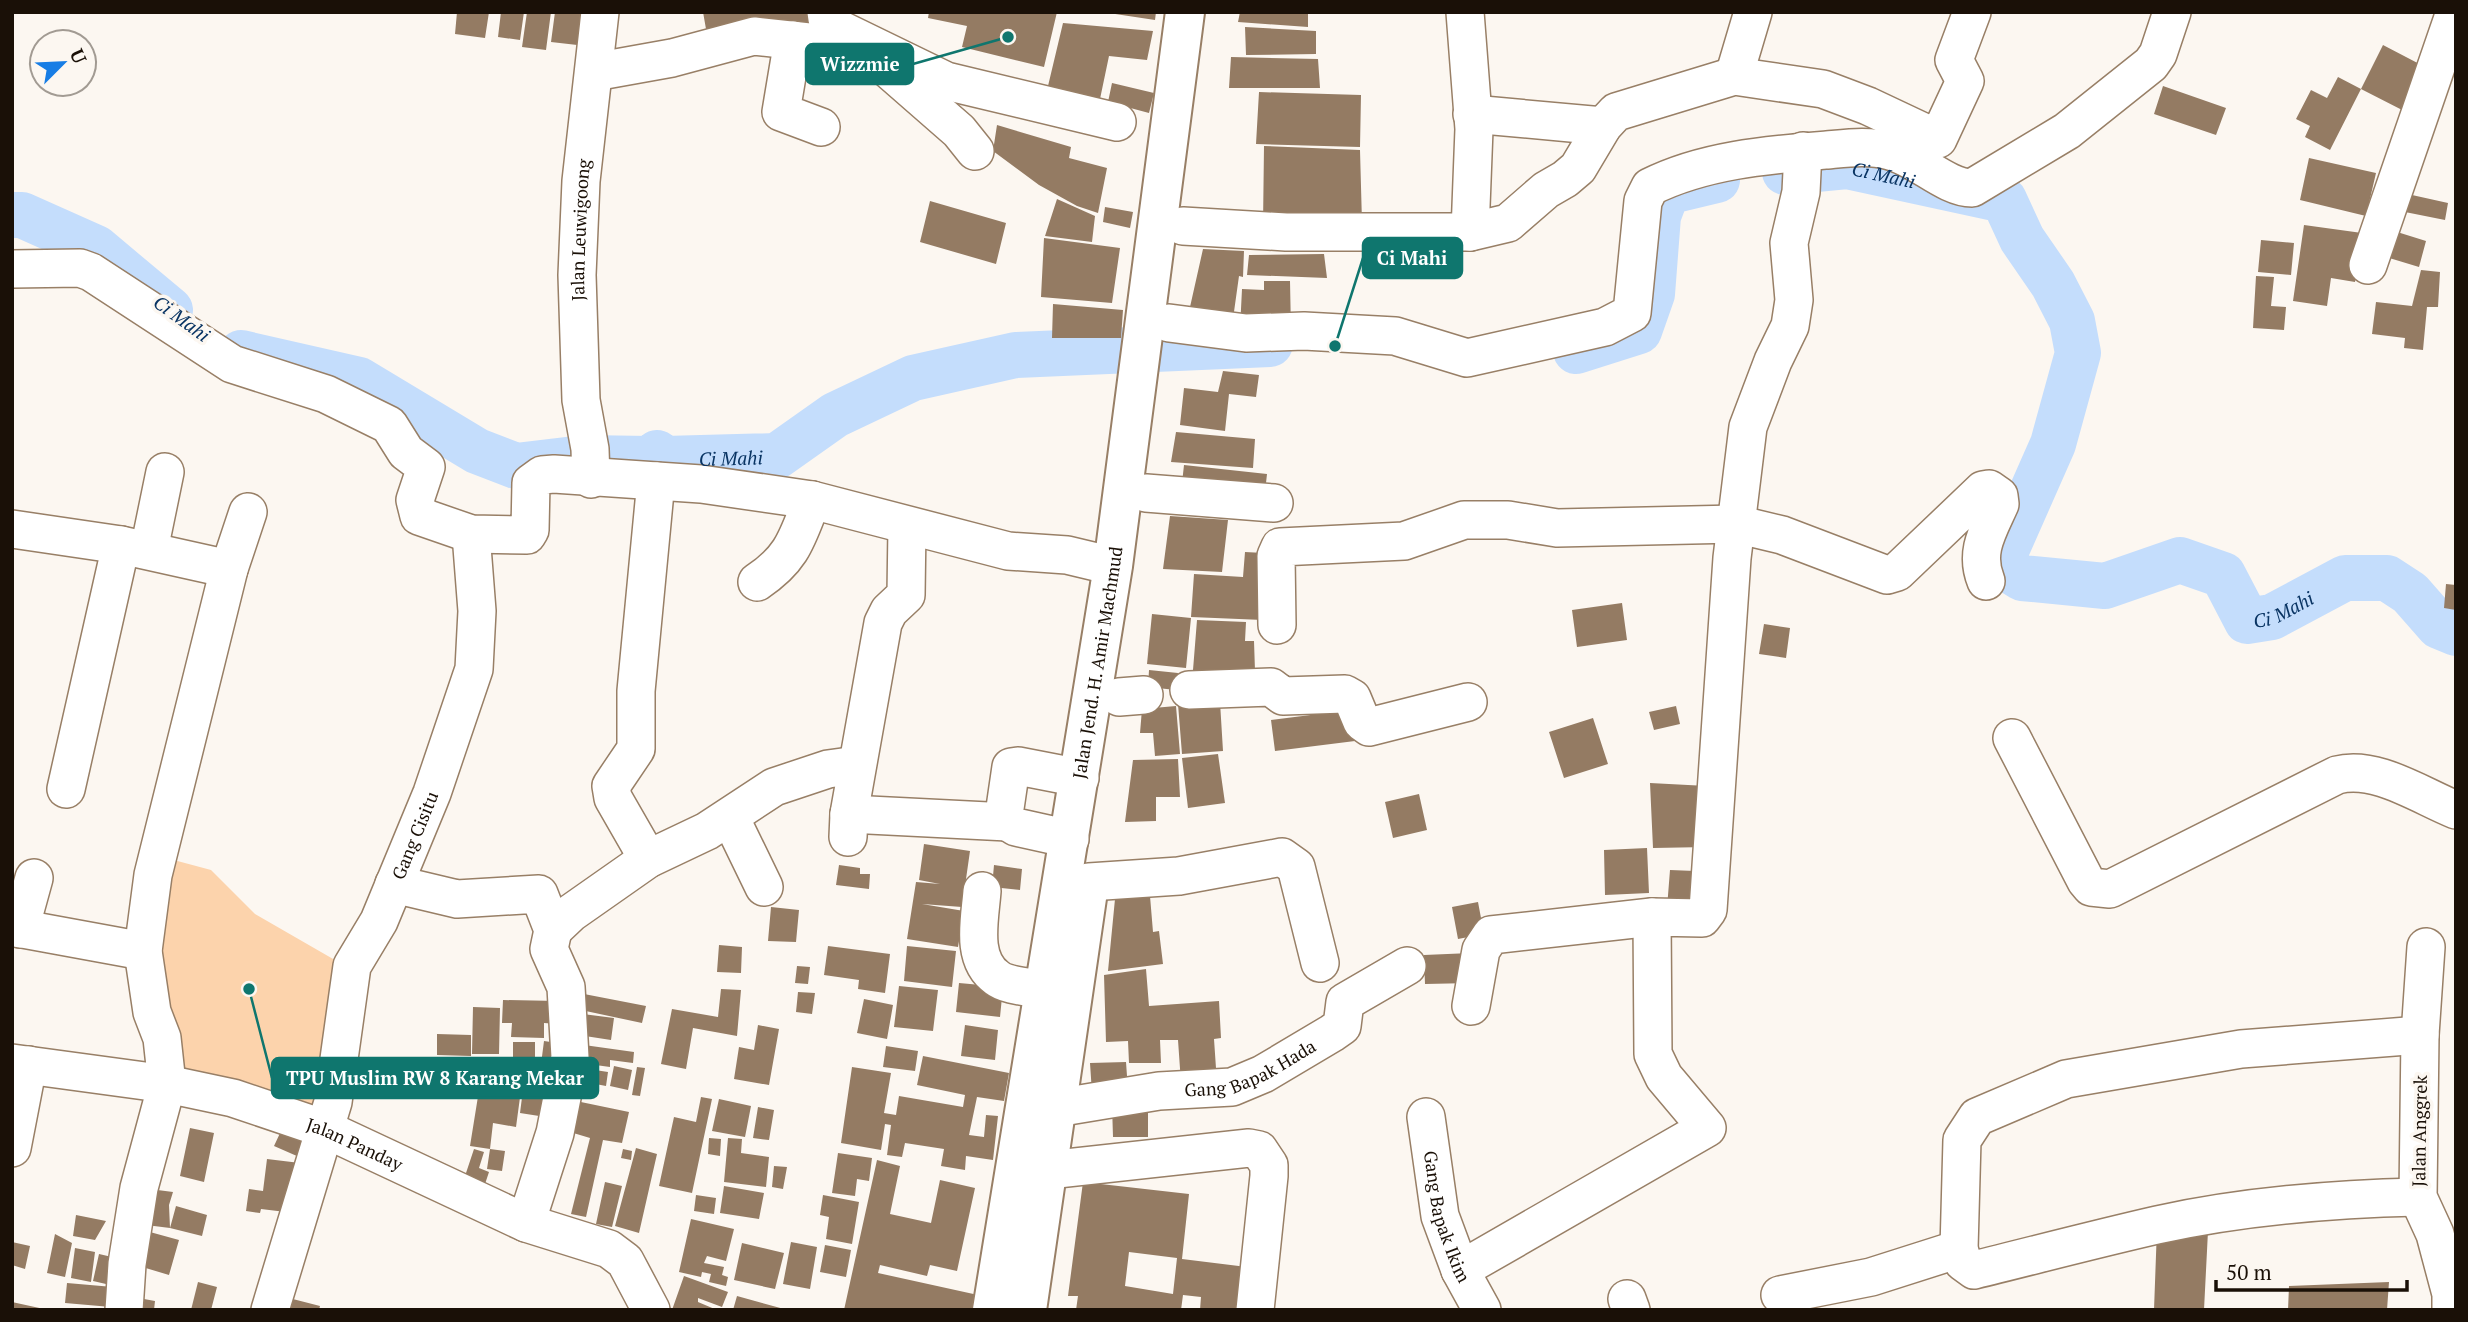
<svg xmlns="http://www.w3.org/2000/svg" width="2468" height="1322" viewBox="0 0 2468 1322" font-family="'PT Serif',serif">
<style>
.green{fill:#fcd3ac}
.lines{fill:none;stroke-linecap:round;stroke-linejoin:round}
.river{stroke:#c4ddfc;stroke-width:46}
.building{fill:#947b63;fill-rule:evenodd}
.minor-casing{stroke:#987f66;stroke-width:40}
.highway-casing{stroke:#987f66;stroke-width:42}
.minor{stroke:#fff;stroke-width:37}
.highway{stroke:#fff;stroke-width:38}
.labels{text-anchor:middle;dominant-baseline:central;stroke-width:7;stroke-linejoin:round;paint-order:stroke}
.street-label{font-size:18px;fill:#1a1007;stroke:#fcf7f1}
.water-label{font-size:19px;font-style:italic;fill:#093463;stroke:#fcf7f1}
.leader{fill:none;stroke:#0f766e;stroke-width:2.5}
.callout-dot{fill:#0f766e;stroke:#fcf7f1;stroke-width:2.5}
.callout{fill:#0f766e;stroke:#0f766e;stroke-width:2.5}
.callout-label{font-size:19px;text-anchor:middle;font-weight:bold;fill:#fff}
</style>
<rect width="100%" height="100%" fill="#fcf7f1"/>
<path class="green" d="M 170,859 L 211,870 L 255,914 L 347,967 L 323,1120 L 171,1078 L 157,882 Z"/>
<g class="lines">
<g class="river">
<path id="s1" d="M 1785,172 L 1847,166 L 2004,200 L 2022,239 L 2053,284 L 2072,321 L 2078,353 L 2053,444 L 2004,555 L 2009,570 L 2022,578 L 2105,586 L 2180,560 L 2223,575 L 2247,621 L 2272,617 L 2345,578 L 2387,578 L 2410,593 L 2439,626 L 2456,633"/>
<path d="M 12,215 L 22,215 L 96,248 L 170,310"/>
<path d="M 1576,351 L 1639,331 L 1652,294 L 1658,216 L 1667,192 L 1717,180"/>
<path id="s2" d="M 241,353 L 359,380 L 477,451 L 516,466 L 583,458 L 650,459 L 657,453 L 665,459 L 777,456 L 835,415 L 913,378 L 1016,355 L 1270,344"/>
</g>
</g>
<path class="building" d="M 457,12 L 489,12 L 485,38 L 455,34 Z
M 501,12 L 524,12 L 520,40 L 498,37 Z
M 527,12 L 551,12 L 546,50 L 522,47 Z
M 555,12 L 591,12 L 586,46 L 551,42 Z
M 703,12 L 814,12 L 811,29 L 706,29 Z
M 929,12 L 1057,12 L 1044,67 L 962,47 L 967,26 L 928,18 Z
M 1102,12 L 1156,12 L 1155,20 Z
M 1240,12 L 1308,12 L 1308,27 L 1238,22 Z
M 1063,23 L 1153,31 L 1147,60 L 1109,56 L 1100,99 L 1048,86 Z
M 1245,27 L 1316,31 L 1316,54 L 1246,55 Z
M 2383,45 L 2429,69 L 2408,113 L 2361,89 Z
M 1231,57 L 1318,59 L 1320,88 L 1229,88 Z
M 2338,77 L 2361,89 L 2330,150 L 2305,137 L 2310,126 L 2296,119 L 2311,90 L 2327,98 Z
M 1112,83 L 1154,93 L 1149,113 L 1108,102 Z
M 2163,86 L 2226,108 L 2216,135 L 2154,114 Z
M 1259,92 L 1361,95 L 1360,147 L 1256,144 Z
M 997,125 L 1071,147 L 1069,158 L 1107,168 L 1098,213 L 1077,206 L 1039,185 L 993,151 Z
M 1264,146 L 1360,150 L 1362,223 L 1263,225 Z
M 2309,158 L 2376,173 L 2366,216 L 2300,200 Z
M 2403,193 L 2448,203 L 2445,220 L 2400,211 Z
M 1057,199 L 1095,216 L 1092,242 L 1045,236 Z
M 930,201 L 1006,223 L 996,264 L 920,242 Z
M 1105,207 L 1133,212 L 1130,228 L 1103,222 Z
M 2304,225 L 2362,233 L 2355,282 L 2331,278 L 2327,306 L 2293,301 Z
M 2394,231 L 2426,241 L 2419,267 L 2386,257 Z
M 1044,238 L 1120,248 L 1112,303 L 1041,297 Z
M 2261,240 L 2294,243 L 2291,275 L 2258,272 Z
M 1203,249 L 1244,251 L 1243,277 L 1239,276 L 1232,326 L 1188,316 Z
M 1324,254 L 1327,278 L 1247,275 L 1249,255 Z
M 2421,270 L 2440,272 L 2438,307 L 2427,307 L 2423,350 L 2404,348 L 2405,338 L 2372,334 L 2376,302 L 2412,306 Z
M 2256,276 L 2274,277 L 2271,306 L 2286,307 L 2284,330 L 2253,328 Z
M 1264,281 L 1290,281 L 1291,331 L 1240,329 L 1242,289 L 1264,290 Z
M 1053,304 L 1123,310 L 1121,338 L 1052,338 Z
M 1223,371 L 1259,375 L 1256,397 L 1229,394 L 1225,431 L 1180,425 L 1184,388 L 1218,392 Z
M 1176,432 L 1255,439 L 1253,468 L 1171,462 Z
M 1184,465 L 1267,474 L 1264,501 L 1181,492 Z
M 1170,516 L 1228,520 L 1222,572 L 1163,569 Z
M 1245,552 L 1264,553 L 1263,620 L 1191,617 L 1194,574 L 1243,577 Z
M 2446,584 L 2456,585 L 2456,610 L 2444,608 Z
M 1622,603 L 1627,640 L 1577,647 L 1572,610 Z
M 1152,614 L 1191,618 L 1186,668 L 1147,664 Z
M 1197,620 L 1246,622 L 1245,641 L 1254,641 L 1255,671 L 1193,670 Z
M 1764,624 L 1790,628 L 1786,658 L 1759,654 Z
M 1149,670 L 1178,673 L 1176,690 L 1148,687 Z
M 1220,702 L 1223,751 L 1182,754 L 1178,704 Z
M 1176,706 L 1180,754 L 1155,756 L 1153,733 L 1140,733 L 1142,709 Z
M 1676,706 L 1680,724 L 1654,730 L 1649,712 Z
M 1350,710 L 1355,741 L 1275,751 L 1271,720 Z
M 1593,718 L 1608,764 L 1564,778 L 1549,732 Z
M 1218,754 L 1225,803 L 1188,808 L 1182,758 Z
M 1178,759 L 1180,797 L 1156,797 L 1156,821 L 1125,822 L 1133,760 Z
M 1650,783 L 1707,786 L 1707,847 L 1653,848 Z
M 1419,794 L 1427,830 L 1393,838 L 1385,802 Z
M 924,844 L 970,851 L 962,907 L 922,904 L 964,911 L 958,947 L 907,939 L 916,882 L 940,884 L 919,880 Z
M 1647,848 L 1649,893 L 1605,895 L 1604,850 Z
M 839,865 L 860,868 L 860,874 L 870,874 L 869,889 L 836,885 Z
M 994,865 L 1022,869 L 1020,890 L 992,887 Z
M 1670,870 L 1695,871 L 1693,910 L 1667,908 Z
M 1150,896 L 1153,932 L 1159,931 L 1163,964 L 1108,971 L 1115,899 Z
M 1478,902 L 1484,934 L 1458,939 L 1452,907 Z
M 771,907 L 799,910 L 796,942 L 768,941 Z
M 719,945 L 742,947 L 741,973 L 717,972 Z
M 828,946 L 890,954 L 885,993 L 858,989 L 859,980 L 824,975 Z
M 907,946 L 956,951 L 952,987 L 904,981 Z
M 1471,953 L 1472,983 L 1425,984 L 1424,955 Z
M 797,966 L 810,967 L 808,984 L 795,983 Z
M 1146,969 L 1149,1006 L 1219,1001 L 1221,1038 L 1214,1039 L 1217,1083 L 1181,1083 L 1178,1040 L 1160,1040 L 1161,1063 L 1129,1063 L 1128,1041 L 1106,1042 L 1104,975 Z
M 959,983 L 1003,987 L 1000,1017 L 956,1012 Z
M 899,986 L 938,990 L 933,1031 L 894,1027 Z
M 721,989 L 741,990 L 737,1036 L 693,1028 L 686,1069 L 661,1064 L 672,1009 L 718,1017 Z
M 798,992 L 815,993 L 812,1014 L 796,1012 Z
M 584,994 L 646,1006 L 642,1023 L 581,1010 Z
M 864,999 L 893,1005 L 887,1039 L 857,1033 Z
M 503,1000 L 558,1001 L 558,1024 L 544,1023 L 544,1038 L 511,1037 L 512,1023 L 502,1023 Z
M 473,1007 L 500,1008 L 499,1054 L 472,1054 Z
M 575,1013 L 614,1018 L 611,1040 L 572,1034 Z
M 758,1025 L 779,1029 L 769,1085 L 734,1079 L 739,1047 L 754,1050 Z
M 965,1025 L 998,1030 L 995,1060 L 961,1056 Z
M 437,1034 L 471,1035 L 471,1056 L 437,1055 Z
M 544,1041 L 564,1044 L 560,1076 L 540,1072 Z
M 513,1042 L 535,1042 L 535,1072 L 513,1071 Z
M 584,1045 L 634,1052 L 633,1063 L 610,1060 L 610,1067 L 581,1063 Z
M 886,1046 L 918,1051 L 915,1071 L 883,1067 Z
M 923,1056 L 1009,1073 L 1004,1101 L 977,1097 L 969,1135 L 984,1137 L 986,1115 L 998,1116 L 993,1160 L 966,1156 L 965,1170 L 941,1166 L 944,1149 L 905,1143 L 902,1157 L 887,1155 L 891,1125 L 885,1124 L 881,1150 L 841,1143 L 852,1067 L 891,1073 L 884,1113 L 896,1115 L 899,1096 L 963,1107 L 965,1095 L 917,1085 Z
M 1126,1062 L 1128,1090 L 1092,1093 L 1090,1063 Z
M 614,1066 L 632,1070 L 628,1090 L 610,1086 Z
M 637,1067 L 645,1068 L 640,1096 L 632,1095 Z
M 582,1068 L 608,1072 L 606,1086 L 580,1081 Z
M 525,1074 L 557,1078 L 552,1118 L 520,1113 Z
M 480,1084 L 521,1090 L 516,1127 L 493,1123 L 490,1149 L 470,1146 Z
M 701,1097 L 712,1099 L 692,1193 L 659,1186 L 674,1117 L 696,1122 Z
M 719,1099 L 751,1106 L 745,1137 L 712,1131 Z
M 576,1101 L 629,1112 L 622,1143 L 603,1140 L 586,1217 L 571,1214 L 590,1138 L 570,1132 Z
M 1148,1104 L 1148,1137 L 1113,1137 L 1112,1105 Z
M 758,1107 L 774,1110 L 769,1140 L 753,1138 Z
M 190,1128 L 214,1133 L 204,1182 L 180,1176 Z
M 281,1131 L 313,1145 L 306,1160 L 274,1146 Z
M 709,1138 L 721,1139 L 720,1156 L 708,1154 Z
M 728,1138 L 742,1139 L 741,1153 L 769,1157 L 766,1187 L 724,1182 Z
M 636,1148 L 657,1154 L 639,1233 L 615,1226 Z
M 474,1149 L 484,1152 L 479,1168 L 489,1172 L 485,1184 L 465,1176 Z
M 490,1149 L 505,1151 L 502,1171 L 487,1169 Z
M 623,1149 L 632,1151 L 631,1160 L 621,1158 Z
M 838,1153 L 872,1158 L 869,1181 L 857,1179 L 855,1196 L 832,1193 Z
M 267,1159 L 300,1163 L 294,1213 L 261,1209 L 260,1213 L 246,1211 L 249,1189 L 263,1191 Z
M 877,1160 L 900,1166 L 890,1214 L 931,1223 L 940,1180 L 975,1188 L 957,1271 L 930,1265 L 927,1276 L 880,1265 L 878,1273 L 978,1295 L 975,1310 L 844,1310 Z
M 774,1166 L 787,1167 L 783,1189 L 772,1187 Z
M 605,1182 L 622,1186 L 612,1227 L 596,1224 Z
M 1083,1182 L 1189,1194 L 1182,1259 L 1255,1268 L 1250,1310 L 1200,1310 L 1201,1297 L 1183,1295 L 1181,1310 L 1076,1310 L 1078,1296 L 1068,1296 ZM 1129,1252 L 1177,1258 L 1173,1294 L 1125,1286 Z
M 724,1186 L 764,1193 L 759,1219 L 720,1213 Z
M 142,1188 L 173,1192 L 169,1205 L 170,1228 L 176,1206 L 207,1215 L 202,1236 L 170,1228 L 138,1224 Z
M 696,1195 L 716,1198 L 714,1214 L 694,1211 Z
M 823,1195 L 859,1202 L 852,1244 L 826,1239 L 829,1217 L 820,1215 Z
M 76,1215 L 106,1221 L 95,1240 L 73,1236 Z
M 691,1219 L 734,1229 L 726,1261 L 707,1256 L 704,1263 L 724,1267 L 722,1275 L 728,1277 L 726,1286 L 709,1282 L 711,1274 L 702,1272 L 701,1277 L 679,1272 Z
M 2157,1228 L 2208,1231 L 2204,1310 L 2154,1310 Z
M 139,1229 L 179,1240 L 169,1275 L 129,1263 Z
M 55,1234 L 72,1243 L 65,1277 L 47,1273 Z
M 12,1242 L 30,1246 L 25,1269 L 12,1265 Z
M 791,1242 L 817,1247 L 810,1289 L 783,1284 Z
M 742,1243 L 784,1253 L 775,1289 L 734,1280 Z
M 825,1245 L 851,1250 L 846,1277 L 820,1272 Z
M 75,1248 L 95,1252 L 91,1282 L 71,1278 Z
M 99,1254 L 125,1260 L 119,1287 L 93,1281 Z
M 684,1276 L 728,1292 L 722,1307 L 698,1298 L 698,1302 L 717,1310 L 672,1310 Z
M 198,1282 L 217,1287 L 211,1310 L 191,1310 Z
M 2389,1282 L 2387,1310 L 2288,1310 L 2289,1286 Z
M 67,1283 L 113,1287 L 111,1307 L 65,1303 Z
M 737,1296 L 784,1309 L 784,1310 L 733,1310 Z
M 133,1297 L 155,1301 L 154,1310 L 130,1310 Z
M 285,1297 L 320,1306 L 319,1310 L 282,1310 Z
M 12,1302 L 44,1309 L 44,1310 L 12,1310 Z"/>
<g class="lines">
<defs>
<g id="minor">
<path d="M 826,12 L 827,19 L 837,28 L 946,81 L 1117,122"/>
<path d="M 1465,12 L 1474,129 L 1470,232"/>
<path d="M 793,40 L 781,112 L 821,127"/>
<path d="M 594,72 L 672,58 L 754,36 L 837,45 L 880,62 L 959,131 L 975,151"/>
<path d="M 1734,76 L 1753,12"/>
<path d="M 1472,114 L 1603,126"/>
<path d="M 1183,226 L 1286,232 L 1470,232 L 1508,223 L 1546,190 L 1565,179 L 1578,168 L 1603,126 L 1616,112 L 1734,76 L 1823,89 L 1868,106 L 1938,139 L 1965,81 L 1954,60 L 1972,12"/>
<path d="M 2368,265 L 2455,12"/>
<path d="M 12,269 L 80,268 L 91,272 L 232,364 L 326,394 L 389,425 L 406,452 L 426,467 L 415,500 L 419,516 L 471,534 L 527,535 L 530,530 L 531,483 L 542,475 L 554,474 L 701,484 L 812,500 L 1008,551 L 1067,555 L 1113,566"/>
<path d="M 1169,323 L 1246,333 L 1304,331 L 1395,336 L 1467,358 L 1605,327 L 1632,313 L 1643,201 L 1650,187 C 1704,160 1767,155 1827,150 C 1848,148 1869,145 1890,151 C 1918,158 1946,188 1972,188 L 2067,131 L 2151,64 L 2158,54 L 2172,12"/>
<path id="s3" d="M 591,479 L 590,449 L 581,400 L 577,275 L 581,181 L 600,12"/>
<path d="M 1146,493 L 1274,503"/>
<path d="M 12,529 L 121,545 L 229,569"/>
<path d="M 149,550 L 165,472"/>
<path d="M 757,582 C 793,558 797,538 812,500"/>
<path d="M 1277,625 L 1276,556 L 1280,547 L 1404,541 L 1464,520 L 1508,520 L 1557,528 L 1736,524 L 1782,535 L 1887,575 L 1897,572 L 1983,490 L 1989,489 L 1999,496 L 2000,504 C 1988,531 1974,552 1986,581"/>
<path d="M 1189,690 L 1271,687 L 1283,696 L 1345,694 L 1352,698 L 1362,722 L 1369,727 L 1468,702"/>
<path d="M 1119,697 L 1144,695"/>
<path d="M 2012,738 L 2086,881 L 2091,887 L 2110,889 L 2337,775 C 2376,765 2419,795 2456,810"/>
<path d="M 66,789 L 121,545"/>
<path d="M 849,814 L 1008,822"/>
<path d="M 730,817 L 764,887"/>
<path d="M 848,837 L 849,814 L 883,623 L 889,611 L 906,595 L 907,526"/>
<path d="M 1070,839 L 1016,827 L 1008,822 L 1004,815 L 1011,767 L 1018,766 L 1080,778"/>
<path d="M 648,859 L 613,798 L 611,786 L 636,749 L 636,691 L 656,481"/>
<path d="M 1089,882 L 1179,876 L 1282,857 L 1296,867 L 1320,963"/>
<path d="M 394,884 L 457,899 L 539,894 L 553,930 L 549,949 L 566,987 L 570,1057 L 555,1133 L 526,1223"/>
<path d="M 982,891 C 980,919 970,959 997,978 C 1007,986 1031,987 1044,990"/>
<path d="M 12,927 L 143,951"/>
<path d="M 20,929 L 34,878"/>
<path d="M 553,930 L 571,913 L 648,859 L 707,831 L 774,787 L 828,769 L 857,765"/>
<path d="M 2426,947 L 2420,1035 L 2418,1197 L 2435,1234 L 2451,1294 L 2451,1310"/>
<path d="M 1471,1006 L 1481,950 L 1491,935 L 1652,917"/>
<path id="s4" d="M 12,1063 L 167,1084 L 233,1098 L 325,1129 L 526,1223 L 609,1249 L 625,1261 L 651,1310"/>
<path id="s5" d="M 1056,1108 L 1159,1091 L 1232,1087 L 1263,1074 L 1332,1033 L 1342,1026 L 1345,1002 L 1407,966"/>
<path id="s6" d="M 1426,1117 L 1440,1216 L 1460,1270 L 1482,1310"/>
<path d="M 12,1148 L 28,1065"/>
<path d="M 1048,1170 L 1249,1148 L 1259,1150 L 1269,1165 L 1269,1176 L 1255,1310"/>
<path d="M 2418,1197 C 2331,1199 2243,1206 2157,1225 C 2096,1239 2035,1255 1974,1270 L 1963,1262 L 1959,1249 L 1962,1140 L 1977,1117 L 2066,1079 L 2241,1049 L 2420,1035"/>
<path d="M 1460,1270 L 1707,1128 L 1664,1077 L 1653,1054 L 1652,917 L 1702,918 L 1708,910 L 1732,558 L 1748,427 L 1773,361 L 1790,326 L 1794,300 L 1789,243 L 1801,192 L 1803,151"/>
<path d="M 1780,1295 L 1871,1277 L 1959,1249"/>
<path d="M 1627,1299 L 1631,1310"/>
<path d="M 124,1310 L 127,1264 L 139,1188 L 167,1084 L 162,1038 L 152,1012 L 143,951 L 153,875 L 229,569 L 248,512"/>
<path id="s7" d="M 270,1310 L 333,1102 L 352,966 L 379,921 L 432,793 L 474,669 L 477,611 L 471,534"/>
</g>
<g id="highway">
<path id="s8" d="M 992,1310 L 1113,566 L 1185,12"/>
<path d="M 1027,1310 L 1089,884"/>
</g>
</defs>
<use href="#minor" class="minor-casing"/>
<use href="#highway" class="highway-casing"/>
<use href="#minor" class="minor"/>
<use href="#highway" class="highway"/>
</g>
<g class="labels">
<g class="street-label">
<text stroke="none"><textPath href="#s3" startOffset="250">Jalan Leuwigoong</textPath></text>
<text stroke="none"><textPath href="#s8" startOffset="656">Jalan Jend. H. Amir Machmud</textPath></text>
<text stroke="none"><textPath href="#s7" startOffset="500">Gang Cisitu</textPath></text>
<text stroke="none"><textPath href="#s5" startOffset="200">Gang Bapak Hada</textPath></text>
<text transform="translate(2419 1131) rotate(-89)">Jalan Anggrek</text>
<text stroke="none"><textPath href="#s4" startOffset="354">Jalan Panday</textPath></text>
<text stroke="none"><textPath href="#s6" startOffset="102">Gang Bapak Ikim</textPath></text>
</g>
<g class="water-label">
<text stroke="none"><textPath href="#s1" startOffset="100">Ci Mahi</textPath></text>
<text transform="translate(182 318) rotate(36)">Ci Mahi</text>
<text stroke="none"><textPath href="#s2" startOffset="520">Ci Mahi</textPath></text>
<text stroke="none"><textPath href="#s1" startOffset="940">Ci Mahi</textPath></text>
</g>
</g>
<path class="leader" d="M1008 37L913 64M1335 346L1363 258M249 989L272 1078"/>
<g class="callout-dot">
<circle cx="1008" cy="37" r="7"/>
<circle cx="1335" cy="346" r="7"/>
<circle cx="249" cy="989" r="7"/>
</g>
<g class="callout">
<rect x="806" y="44" width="107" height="40" rx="7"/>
<rect x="1363" y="238" width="99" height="40" rx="7"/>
<rect x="272" y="1058" width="326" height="40" rx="7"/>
</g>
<g class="callout-label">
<text x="860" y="71">Wizzmie</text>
<text x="1412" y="265">Ci Mahi</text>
<text x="435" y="1085">TPU Muslim RW 8 Karang Mekar</text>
</g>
<rect width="2468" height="1322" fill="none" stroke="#1a1007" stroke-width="28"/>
<g transform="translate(63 63) rotate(66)"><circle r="33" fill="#fcf7f1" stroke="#a29b93" stroke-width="2"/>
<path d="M0-5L12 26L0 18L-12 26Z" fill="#177de5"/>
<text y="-10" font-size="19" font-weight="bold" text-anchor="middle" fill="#1a1007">U</text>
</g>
<path d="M2216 1280v10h191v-10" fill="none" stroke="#1a1007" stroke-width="3.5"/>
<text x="2226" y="1280" font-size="21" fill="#1a1007" stroke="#fcf7f1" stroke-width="5" paint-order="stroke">50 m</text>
</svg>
